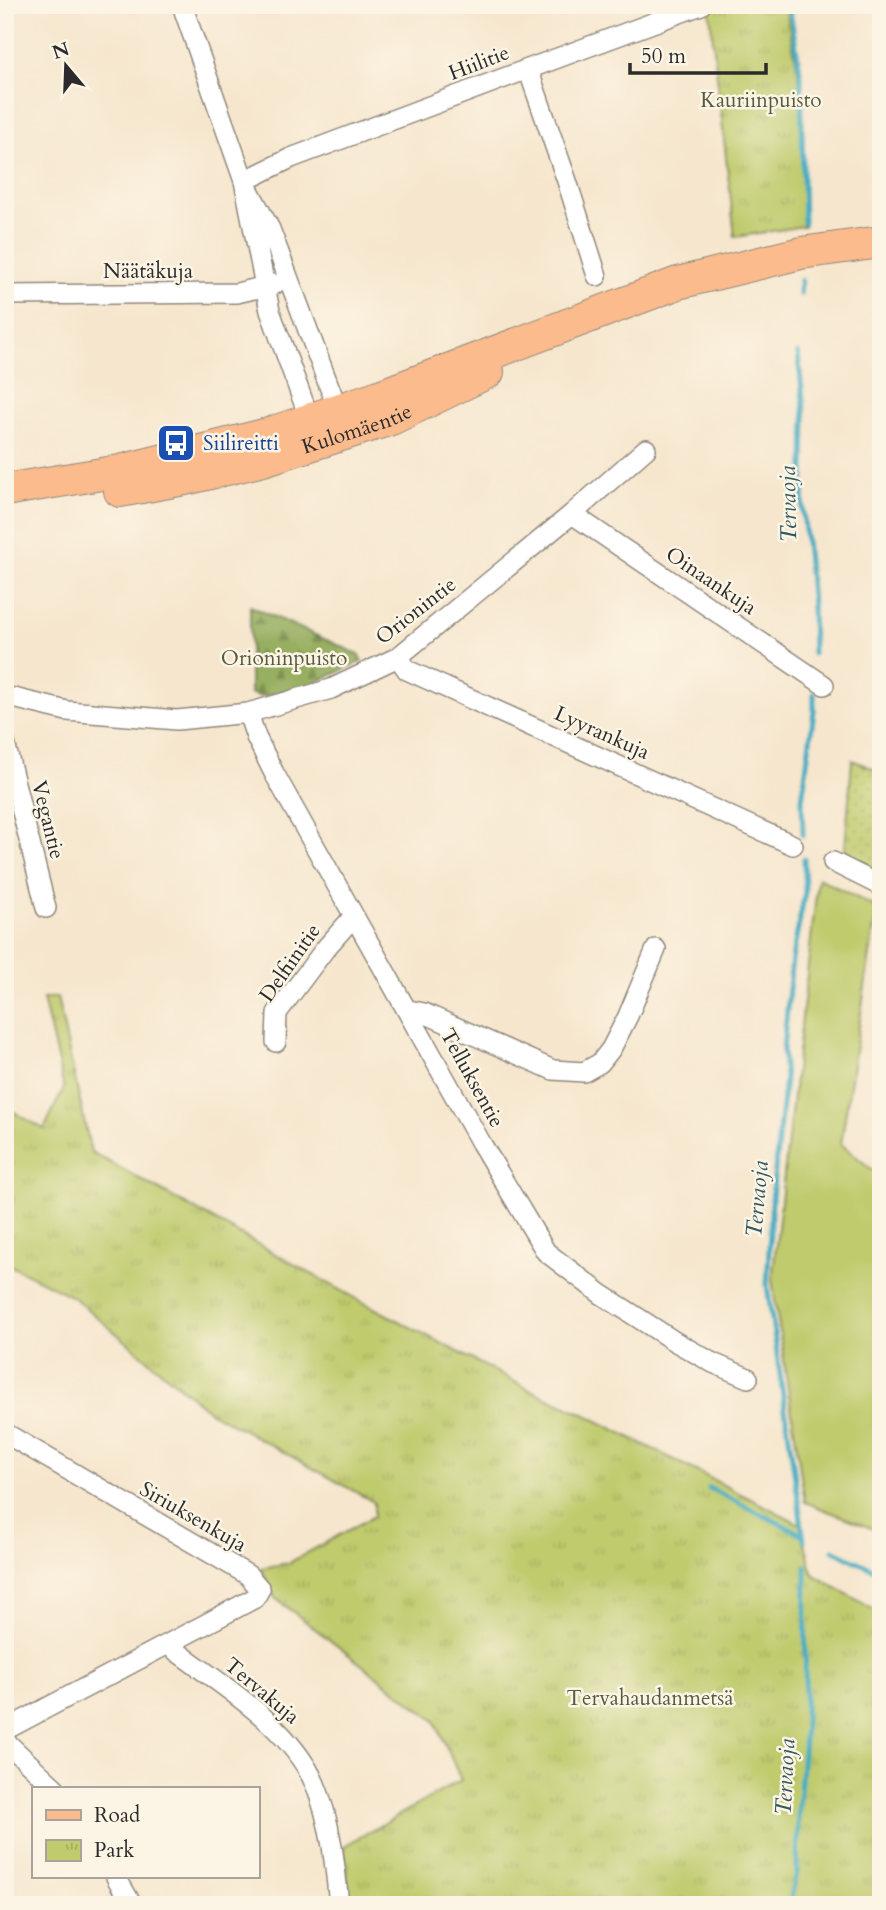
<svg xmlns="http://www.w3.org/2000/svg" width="886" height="1910" viewBox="0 0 886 1910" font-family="Cardo,serif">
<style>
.grass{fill:#bfcb6d;stroke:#757b4c;stroke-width:2}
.forest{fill:url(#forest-firs);stroke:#616d46;stroke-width:2}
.park{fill:url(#park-tufts);stroke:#757b4c;stroke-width:2}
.garden{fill:url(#garden-dots);stroke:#757b4c;stroke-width:2}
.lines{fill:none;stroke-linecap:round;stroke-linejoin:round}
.stream{stroke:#43acc2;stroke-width:5}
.street-casing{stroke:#90887c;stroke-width:22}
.primary-casing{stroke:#90887c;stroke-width:34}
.street{stroke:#fff;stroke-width:19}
.primary{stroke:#fbbb8c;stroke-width:32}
.labels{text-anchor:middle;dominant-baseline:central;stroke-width:5;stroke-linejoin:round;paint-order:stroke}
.street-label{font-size:21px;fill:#2b2b2b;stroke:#fcf5e5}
.park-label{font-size:21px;fill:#575b3f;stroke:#fcf5e5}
.transit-label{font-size:21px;fill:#164399;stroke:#fcf5e5;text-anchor:start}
.water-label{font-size:23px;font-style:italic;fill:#335860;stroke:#fcf5e5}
</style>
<defs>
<pattern id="forest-firs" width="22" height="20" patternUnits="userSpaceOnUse" patternTransform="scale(1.75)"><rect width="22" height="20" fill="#97af60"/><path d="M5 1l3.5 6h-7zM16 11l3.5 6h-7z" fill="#7b8f4f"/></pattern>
<pattern id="park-tufts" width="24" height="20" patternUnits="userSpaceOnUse" patternTransform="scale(1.75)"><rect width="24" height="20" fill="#bfcb6d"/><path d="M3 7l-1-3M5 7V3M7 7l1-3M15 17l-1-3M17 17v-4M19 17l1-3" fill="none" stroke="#a4ae5f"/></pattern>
<pattern id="garden-dots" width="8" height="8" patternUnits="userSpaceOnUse" patternTransform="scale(1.75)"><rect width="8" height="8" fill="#bfcb6d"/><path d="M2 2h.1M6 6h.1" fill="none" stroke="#a4ae5f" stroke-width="1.8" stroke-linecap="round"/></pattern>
</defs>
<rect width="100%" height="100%" fill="#fcf5e5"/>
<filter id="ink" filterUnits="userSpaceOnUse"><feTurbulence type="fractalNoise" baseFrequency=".0143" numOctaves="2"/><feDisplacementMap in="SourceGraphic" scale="14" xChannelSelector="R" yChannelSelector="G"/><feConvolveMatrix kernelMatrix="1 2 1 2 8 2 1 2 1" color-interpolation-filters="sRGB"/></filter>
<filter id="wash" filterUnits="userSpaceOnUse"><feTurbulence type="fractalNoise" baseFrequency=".00686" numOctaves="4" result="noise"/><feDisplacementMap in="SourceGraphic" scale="28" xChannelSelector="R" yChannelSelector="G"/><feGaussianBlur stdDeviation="1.57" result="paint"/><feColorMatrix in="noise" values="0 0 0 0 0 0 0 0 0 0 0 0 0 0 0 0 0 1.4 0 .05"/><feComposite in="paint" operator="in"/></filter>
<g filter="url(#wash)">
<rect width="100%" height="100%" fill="#f6e6cd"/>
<path class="grass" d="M 818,878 L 877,908 L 841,1144 L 881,1177 L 881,1532 L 805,1502 L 772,1280 Z"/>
<path class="forest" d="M 250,606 L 358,654 L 362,661 L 306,687 L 261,697 L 250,693 Z"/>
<path class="park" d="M 709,5 L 785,5 L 803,98 L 804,226 L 735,237 Z
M 57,997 L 91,1152 L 355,1298 L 530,1390 L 584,1414 L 800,1524 L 813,1574 L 881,1614 L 881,1905 L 350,1905 L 344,1846 L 461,1780 L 435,1721 L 275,1598 L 261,1568 L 289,1563 L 374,1516 L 374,1502 L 209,1411 L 73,1297 L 5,1263 L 5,1107 L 44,1129 L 64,1088 L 43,999 Z"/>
<path class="garden" d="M 852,760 L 881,772 L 881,858 L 875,871 L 855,861 L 845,849 Z"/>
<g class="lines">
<path class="stream" d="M 789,5 L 801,77 L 804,223
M 800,294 L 801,280
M 798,353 L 805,419 L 803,510 L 812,603 L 813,654
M 803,835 L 802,800 L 814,711 L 814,694
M 709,1488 L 803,1535
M 804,1540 L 767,1285 L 772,1197 L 785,1078 L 783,1050 L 792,959 L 805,892 L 804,859
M 833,1550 L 881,1573
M 789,1905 L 797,1873 L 798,1819 L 805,1725 L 806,1566"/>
</g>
</g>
<g filter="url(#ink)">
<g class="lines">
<defs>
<path id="street" d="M 182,5 L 244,181 L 270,311 L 310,420 L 318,426
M 528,69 L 701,5
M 244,181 L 270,229 L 338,410 L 336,420
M 244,181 L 291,158 L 528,69 L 567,181 L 597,276
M 5,295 L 237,293 L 275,284
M 572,514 L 824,685
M 398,657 L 407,670 L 793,845
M 5,696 L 67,711 L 177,720 L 248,713 L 331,689 L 398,657 L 572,514 L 646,449
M 248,713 L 256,737 L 274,773 L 481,1143 L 546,1252 L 601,1294 L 674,1341 L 713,1363 L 748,1378
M 5,743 L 46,908
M 833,862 L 881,886
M 409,1010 L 424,1013 L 553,1070 L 584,1072 L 600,1063 L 611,1049 L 628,1016 L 656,949
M 276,1042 L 277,1013 L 325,949 L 354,916
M 5,1433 L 248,1575 L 260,1589 L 255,1598 L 5,1730
M 168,1645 C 218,1683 290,1725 315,1784 C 331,1822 335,1864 339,1905
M 5,1741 L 56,1789
M 116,1877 L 132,1905"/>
<g id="primary">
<path d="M 5,490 L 120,471 L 268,434 L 382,395 L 678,283 L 801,253 L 881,242"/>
<path id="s1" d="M 120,491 L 190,478 L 263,460 L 391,419 L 488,372"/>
</g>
</defs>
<use href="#street" class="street-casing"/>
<use href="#primary" class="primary-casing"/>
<use href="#street" class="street"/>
<use href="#primary" class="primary"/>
</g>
</g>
<defs>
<symbol id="bus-square" viewBox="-11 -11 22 22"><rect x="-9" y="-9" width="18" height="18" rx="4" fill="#1a4fb4" stroke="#fcf5e5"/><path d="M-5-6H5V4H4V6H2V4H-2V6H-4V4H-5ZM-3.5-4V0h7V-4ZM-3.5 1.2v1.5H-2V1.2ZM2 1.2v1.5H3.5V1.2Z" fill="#fff"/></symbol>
</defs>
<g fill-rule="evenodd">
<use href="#bus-square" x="154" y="421" width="44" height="44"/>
</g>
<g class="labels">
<g class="street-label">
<text transform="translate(479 63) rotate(-21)">Hiilitie</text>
<text x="148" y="271">Näätäkuja</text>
<text stroke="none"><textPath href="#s1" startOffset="245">Kulomäentie</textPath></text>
<text transform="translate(711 581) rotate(34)">Oinaankuja</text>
<text transform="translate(416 611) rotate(-38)">Orionintie</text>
<text transform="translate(602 733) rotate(24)">Lyyrankuja</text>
<text transform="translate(48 820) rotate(76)">Vegantie</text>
<text transform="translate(290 963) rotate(-55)">Delfiinitie</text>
<text transform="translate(472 1078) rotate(61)">Telluksentie</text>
<text transform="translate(193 1517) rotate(30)">Siriuksenkuja</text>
<text transform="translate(262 1691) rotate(40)">Tervakuja</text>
</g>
<g class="park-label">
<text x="761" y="100">Kauriinpuisto</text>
<text x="284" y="658">Orioninpuisto</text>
<text x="650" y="1698">Tervahaudanmetsä</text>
</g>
<g class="transit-label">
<text x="203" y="443">Siilireitti</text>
</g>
<g class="water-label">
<text transform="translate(788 504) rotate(-91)">Tervaoja</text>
<text transform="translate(757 1199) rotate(-85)">Tervaoja</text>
<text transform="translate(785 1777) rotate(-87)">Tervaoja</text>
</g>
</g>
<rect width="886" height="1910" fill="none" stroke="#fcf5e5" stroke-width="28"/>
<rect x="32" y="1787" width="228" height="91" fill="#fcf5e5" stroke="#a8a49b" stroke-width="2"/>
<rect x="46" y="1810" width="35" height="10" fill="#fbbb8c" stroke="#a8a49b" stroke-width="2"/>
<text x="94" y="1822" font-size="21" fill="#2b2b2b">Road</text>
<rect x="46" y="1840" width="35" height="21" fill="url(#park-tufts)" stroke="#a8a49b" stroke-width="2"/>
<text x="94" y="1857" font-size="21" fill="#2b2b2b">Park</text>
<g transform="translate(66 66) rotate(341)" stroke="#fcf5e5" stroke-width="5" paint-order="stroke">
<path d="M0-5L12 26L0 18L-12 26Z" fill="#2b2b2b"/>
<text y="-10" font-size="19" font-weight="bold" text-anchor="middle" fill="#2b2b2b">N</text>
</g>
<path d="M630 63v10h136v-10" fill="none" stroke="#2b2b2b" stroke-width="3.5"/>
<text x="641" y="63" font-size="21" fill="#2b2b2b" stroke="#fcf5e5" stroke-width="5" paint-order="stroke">50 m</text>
</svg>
